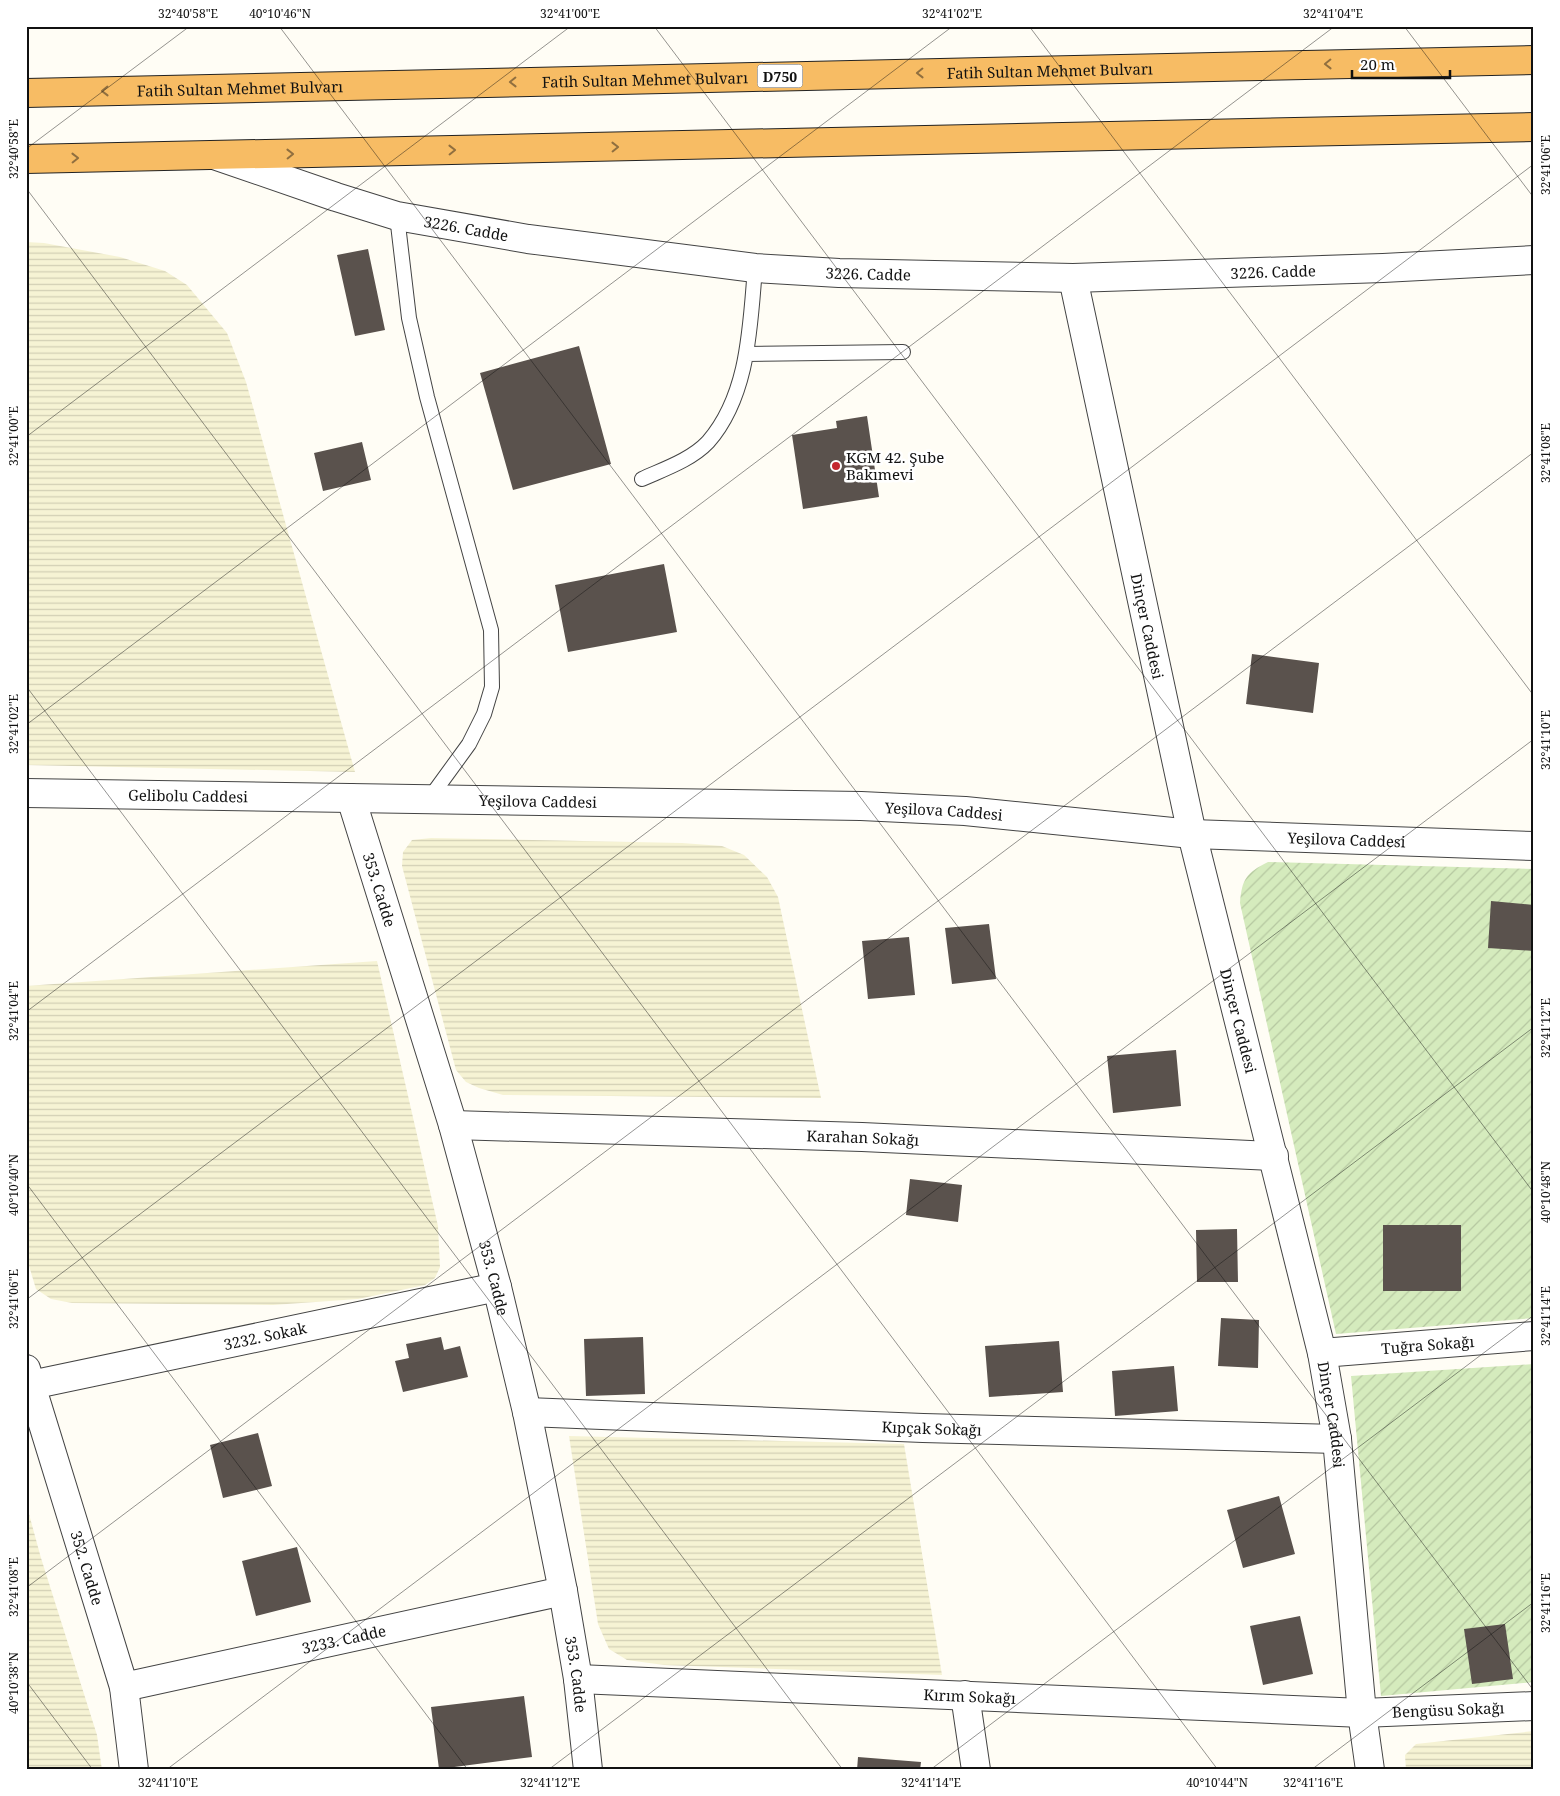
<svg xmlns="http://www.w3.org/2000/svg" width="1560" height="1796" viewBox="0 0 1560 1796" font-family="'Noto Serif',serif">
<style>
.farmland{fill:url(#farmland-rules)}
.garden{fill:url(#garden-furrows)}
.building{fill:#5a524d}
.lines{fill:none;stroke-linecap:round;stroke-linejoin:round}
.service-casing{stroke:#444;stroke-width:16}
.minor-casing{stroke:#444;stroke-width:30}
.tertiary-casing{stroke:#444;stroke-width:30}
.trunk-casing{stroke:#222;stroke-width:30}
.service{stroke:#fff;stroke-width:14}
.minor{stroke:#fff;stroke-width:28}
.tertiary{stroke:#fff;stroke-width:28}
.trunk{stroke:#f7bc64;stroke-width:28}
.oneway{stroke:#906f3f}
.ticks{fill:none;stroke:#111;stroke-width:1;stroke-opacity:0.45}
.poi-dot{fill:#c4262e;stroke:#fff;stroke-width:2}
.labels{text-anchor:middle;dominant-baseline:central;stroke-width:5;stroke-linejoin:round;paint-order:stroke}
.shield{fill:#fff;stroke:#585858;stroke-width:1}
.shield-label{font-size:14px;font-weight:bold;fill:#111}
.street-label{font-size:15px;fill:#111;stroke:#fff}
.poi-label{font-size:15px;fill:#111;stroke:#fff;text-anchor:start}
.neatline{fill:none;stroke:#111;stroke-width:2}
.ticks-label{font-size:12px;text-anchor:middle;fill:#111}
</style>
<defs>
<pattern id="farmland-rules" width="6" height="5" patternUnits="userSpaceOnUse" patternTransform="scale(1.25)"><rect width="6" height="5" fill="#f6f3d4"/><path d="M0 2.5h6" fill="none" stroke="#d2cfb5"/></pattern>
<pattern id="garden-furrows" width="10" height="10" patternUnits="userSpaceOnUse" patternTransform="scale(1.25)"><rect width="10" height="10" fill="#d5ebbd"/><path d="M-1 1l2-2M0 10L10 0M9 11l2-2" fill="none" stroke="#b6c8a1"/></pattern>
</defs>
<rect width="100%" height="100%" fill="#fffdf5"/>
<path class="farmland" d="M 26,242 L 44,243 L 120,257 L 165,271 L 187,285 L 227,333 L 246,382 L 355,772 L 26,765 Z
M 431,838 L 682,843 L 722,846 L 744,855 L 767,877 L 778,897 L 821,1098 L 503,1095 L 479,1088 L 466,1082 L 456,1070 L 402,866 L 403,852 L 412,840 Z
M 377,961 L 438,1226 L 440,1267 L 435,1278 L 425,1285 L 358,1299 L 273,1305 L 72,1303 L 51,1299 L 36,1289 L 26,1256 L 26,986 Z
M 569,1436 L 904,1444 L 942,1675 L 664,1665 L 627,1660 L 609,1649 L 598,1624 Z
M 26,1503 L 41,1558 L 97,1735 L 102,1770 L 26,1770 Z
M 1534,1731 L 1534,1770 L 1406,1770 L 1405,1755 L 1416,1744 Z"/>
<path class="garden" d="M 1268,862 L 1534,869 L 1534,1318 L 1336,1334 L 1240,903 C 1242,879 1246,873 1268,862 Z
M 1534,1364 L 1534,1682 L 1381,1696 L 1351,1376 Z"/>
<path class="building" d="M 368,249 L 385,330 L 355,336 L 337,255 Z
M 579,346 L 611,464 L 513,490 L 480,373 Z
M 867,416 L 879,497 L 803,509 L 792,435 L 837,428 L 836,421 Z
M 362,442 L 371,480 L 323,491 L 314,453 Z
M 664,564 L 677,632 L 568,652 L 555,585 Z
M 1252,654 L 1319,663 L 1313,713 L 1246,704 Z
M 1491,901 L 1534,905 L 1534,951 L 1488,948 Z
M 989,924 L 996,979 L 952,984 L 945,928 Z
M 909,937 L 915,995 L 868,999 L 862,941 Z
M 1176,1050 L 1181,1106 L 1113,1113 L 1107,1056 Z
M 910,1179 L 962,1185 L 958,1222 L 906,1215 Z
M 1383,1225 L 1461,1225 L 1461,1291 L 1383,1291 Z
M 1237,1229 L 1238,1282 L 1197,1282 L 1196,1230 Z
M 1221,1318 L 1259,1320 L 1258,1368 L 1218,1366 Z
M 441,1337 L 444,1350 L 460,1346 L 468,1377 L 403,1392 L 395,1361 L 409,1358 L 406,1344 Z
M 643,1337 L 645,1394 L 586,1396 L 584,1339 Z
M 1059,1341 L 1063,1392 L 989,1397 L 985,1346 Z
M 1174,1366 L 1178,1411 L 1115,1416 L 1112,1371 Z
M 258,1433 L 272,1486 L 223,1498 L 210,1445 Z
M 1279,1496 L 1295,1554 L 1243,1568 L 1227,1510 Z
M 297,1547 L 311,1602 L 256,1616 L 242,1561 Z
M 1300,1616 L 1313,1674 L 1263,1685 L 1250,1626 Z
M 1505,1624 L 1513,1679 L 1472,1684 L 1464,1629 Z
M 524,1696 L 532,1757 L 439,1769 L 431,1707 Z
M 858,1757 L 921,1762 L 920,1770 L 857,1770 Z"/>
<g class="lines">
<defs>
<path id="service" d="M 397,216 L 409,318 L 427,397 L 491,630 L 492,687 L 484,714 L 469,744 L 429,799
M 746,354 L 903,352
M 642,479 C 664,469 691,460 708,442 C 749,395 750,326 755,268"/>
<g id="minor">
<path id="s1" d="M 453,1125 L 862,1137 L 1274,1156"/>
<path id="s2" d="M 1322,1353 L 1534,1336"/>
<path id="s3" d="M 31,1385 L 497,1287"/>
<path id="s4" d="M 527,1412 L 923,1428 L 1337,1439"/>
<path id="s5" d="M 578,1679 L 1362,1713 L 1534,1706"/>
</g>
<g id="tertiary">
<path id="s6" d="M 217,156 L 336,197 L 397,216 L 528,239 L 755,268 L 839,273 L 1073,278 L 1383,268 L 1534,260"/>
<path id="s7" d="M 1073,278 L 1192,834 L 1322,1353 L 1337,1439 L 1362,1713 L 1370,1770"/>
<path id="s8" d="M 26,793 L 861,806 L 965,811 L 1192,834 L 1534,846"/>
<path id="s9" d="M 351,798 L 453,1125 L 497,1287 L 527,1412 L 563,1591 L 578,1679 L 588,1770"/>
<path id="s10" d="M 26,1369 L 124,1687 L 134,1770"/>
<path id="s11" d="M 124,1687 L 563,1591"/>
<path d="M 965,1695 L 976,1770"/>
</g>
<g id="trunk">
<path id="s12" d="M 26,93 L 1534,60"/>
<path d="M 26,159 L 1534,127"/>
</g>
</defs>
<use href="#service" class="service-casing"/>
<use href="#minor" class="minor-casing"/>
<use href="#tertiary" class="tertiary-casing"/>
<use href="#trunk" class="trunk-casing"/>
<use href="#service" class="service"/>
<use href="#minor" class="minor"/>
<use href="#tertiary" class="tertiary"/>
<use href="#trunk" class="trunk"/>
</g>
<defs><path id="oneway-chevron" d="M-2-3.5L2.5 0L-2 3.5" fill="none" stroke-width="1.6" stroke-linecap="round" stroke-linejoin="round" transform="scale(1.25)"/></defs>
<g class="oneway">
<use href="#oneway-chevron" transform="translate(1328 64) rotate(179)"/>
<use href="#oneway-chevron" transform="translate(920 73) rotate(179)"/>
<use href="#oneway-chevron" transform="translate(513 82) rotate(179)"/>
<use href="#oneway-chevron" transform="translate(105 91) rotate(179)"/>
<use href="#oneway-chevron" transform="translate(615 147) rotate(-1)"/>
<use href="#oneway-chevron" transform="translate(452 150) rotate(-1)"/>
<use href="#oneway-chevron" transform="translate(290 154) rotate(-1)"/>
<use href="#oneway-chevron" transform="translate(75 158) rotate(-1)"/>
</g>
<path class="ticks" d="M 279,26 L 1534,1691M 654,26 L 1534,1193M 1029,26 L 1534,696M 1404,26 L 1534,198M 26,149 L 190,26M 26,188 L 1218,1770M 26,437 L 571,26M 26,686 L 843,1770M 26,725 L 953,26M 26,1012 L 1335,26M 26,1183 L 468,1770M 26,1300 L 1534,164M 26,1588 L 1534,452M 26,1681 L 93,1770M 166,1770 L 1534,739M 548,1770 L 1534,1027M 930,1770 L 1534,1315M 1311,1770 L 1534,1602"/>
<circle class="poi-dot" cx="836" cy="466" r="5"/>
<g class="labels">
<rect class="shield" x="757.5" y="64.5" width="45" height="23" rx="4"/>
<g class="shield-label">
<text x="780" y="76">D750</text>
</g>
<g class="street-label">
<text stroke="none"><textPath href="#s12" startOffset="1024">Fatih Sultan Mehmet Bulvarı</textPath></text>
<text stroke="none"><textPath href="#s12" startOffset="619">Fatih Sultan Mehmet Bulvarı</textPath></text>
<text stroke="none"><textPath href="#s12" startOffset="214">Fatih Sultan Mehmet Bulvarı</textPath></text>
<text stroke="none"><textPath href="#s6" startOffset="260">3226. Cadde</textPath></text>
<text stroke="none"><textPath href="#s6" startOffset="1070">3226. Cadde</textPath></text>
<text stroke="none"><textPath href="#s6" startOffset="665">3226. Cadde</textPath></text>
<text stroke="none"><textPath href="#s7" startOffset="356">Dinçer Caddesi</textPath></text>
<text stroke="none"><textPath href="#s8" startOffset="162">Gelibolu Caddesi</textPath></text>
<text stroke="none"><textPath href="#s8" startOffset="512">Yeşilova Caddesi</textPath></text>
<text stroke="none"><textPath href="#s8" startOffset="918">Yeşilova Caddesi</textPath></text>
<text stroke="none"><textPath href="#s8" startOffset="1322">Yeşilova Caddesi</textPath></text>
<text stroke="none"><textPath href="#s9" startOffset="96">353. Cadde</textPath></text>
<text stroke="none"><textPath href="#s7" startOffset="761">Dinçer Caddesi</textPath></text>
<text stroke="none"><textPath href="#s1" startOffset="410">Karahan Sokağı</textPath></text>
<text stroke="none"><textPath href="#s9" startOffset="501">353. Cadde</textPath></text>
<text stroke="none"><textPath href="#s3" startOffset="239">3232. Sokak</textPath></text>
<text stroke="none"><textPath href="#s2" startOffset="106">Tuğra Sokağı</textPath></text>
<text stroke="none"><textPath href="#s7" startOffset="1166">Dinçer Caddesi</textPath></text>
<text stroke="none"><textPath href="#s4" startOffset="405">Kıpçak Sokağı</textPath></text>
<text stroke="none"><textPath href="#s10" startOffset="208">352. Cadde</textPath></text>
<text stroke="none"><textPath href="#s11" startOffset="225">3233. Cadde</textPath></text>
<text stroke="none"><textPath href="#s9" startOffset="906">353. Cadde</textPath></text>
<text stroke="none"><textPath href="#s5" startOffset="392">Kırım Sokağı</textPath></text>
<text stroke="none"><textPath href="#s5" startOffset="871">Bengüsu Sokağı</textPath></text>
</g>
<g class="poi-label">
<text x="846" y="457">KGM 42. Şube<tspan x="846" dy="17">Bakımevi</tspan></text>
</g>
</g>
<rect width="1560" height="1796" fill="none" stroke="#ffffff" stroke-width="55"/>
<path d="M1352 70v8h98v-8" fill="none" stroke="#111111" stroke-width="2.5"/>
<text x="1360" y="70" font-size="15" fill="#111111" stroke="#ffffff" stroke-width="4" paint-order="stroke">20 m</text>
<rect x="28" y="28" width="1504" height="1740" class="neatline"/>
<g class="ticks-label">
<text x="188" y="18">32°40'58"E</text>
<text x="280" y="18">40°10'46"N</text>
<text x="570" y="18">32°41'00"E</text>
<text x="952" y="18">32°41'02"E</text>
<text x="1333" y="18">32°41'04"E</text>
<text transform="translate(14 149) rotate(-90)" y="4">32°40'58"E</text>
<text transform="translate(1546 165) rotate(-90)" y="4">32°41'06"E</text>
<text transform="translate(14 436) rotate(-90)" y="4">32°41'00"E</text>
<text transform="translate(1546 453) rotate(-90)" y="4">32°41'08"E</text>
<text transform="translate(14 724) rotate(-90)" y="4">32°41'02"E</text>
<text transform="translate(1546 740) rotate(-90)" y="4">32°41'10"E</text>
<text transform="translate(14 1011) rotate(-90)" y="4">32°41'04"E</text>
<text transform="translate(1546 1028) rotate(-90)" y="4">32°41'12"E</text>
<text transform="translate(14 1185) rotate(-90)" y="4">40°10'40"N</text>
<text transform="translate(1546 1192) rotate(-90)" y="4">40°10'48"N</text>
<text transform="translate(14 1299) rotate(-90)" y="4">32°41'06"E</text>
<text transform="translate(1546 1316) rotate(-90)" y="4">32°41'14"E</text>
<text transform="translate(14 1587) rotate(-90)" y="4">32°41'08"E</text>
<text transform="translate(1546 1603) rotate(-90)" y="4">32°41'16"E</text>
<text transform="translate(14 1683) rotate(-90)" y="4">40°10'38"N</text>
<text x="168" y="1787">32°41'10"E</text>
<text x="550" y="1787">32°41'12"E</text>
<text x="931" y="1787">32°41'14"E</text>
<text x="1217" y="1787">40°10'44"N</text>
<text x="1313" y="1787">32°41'16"E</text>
</g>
</svg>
